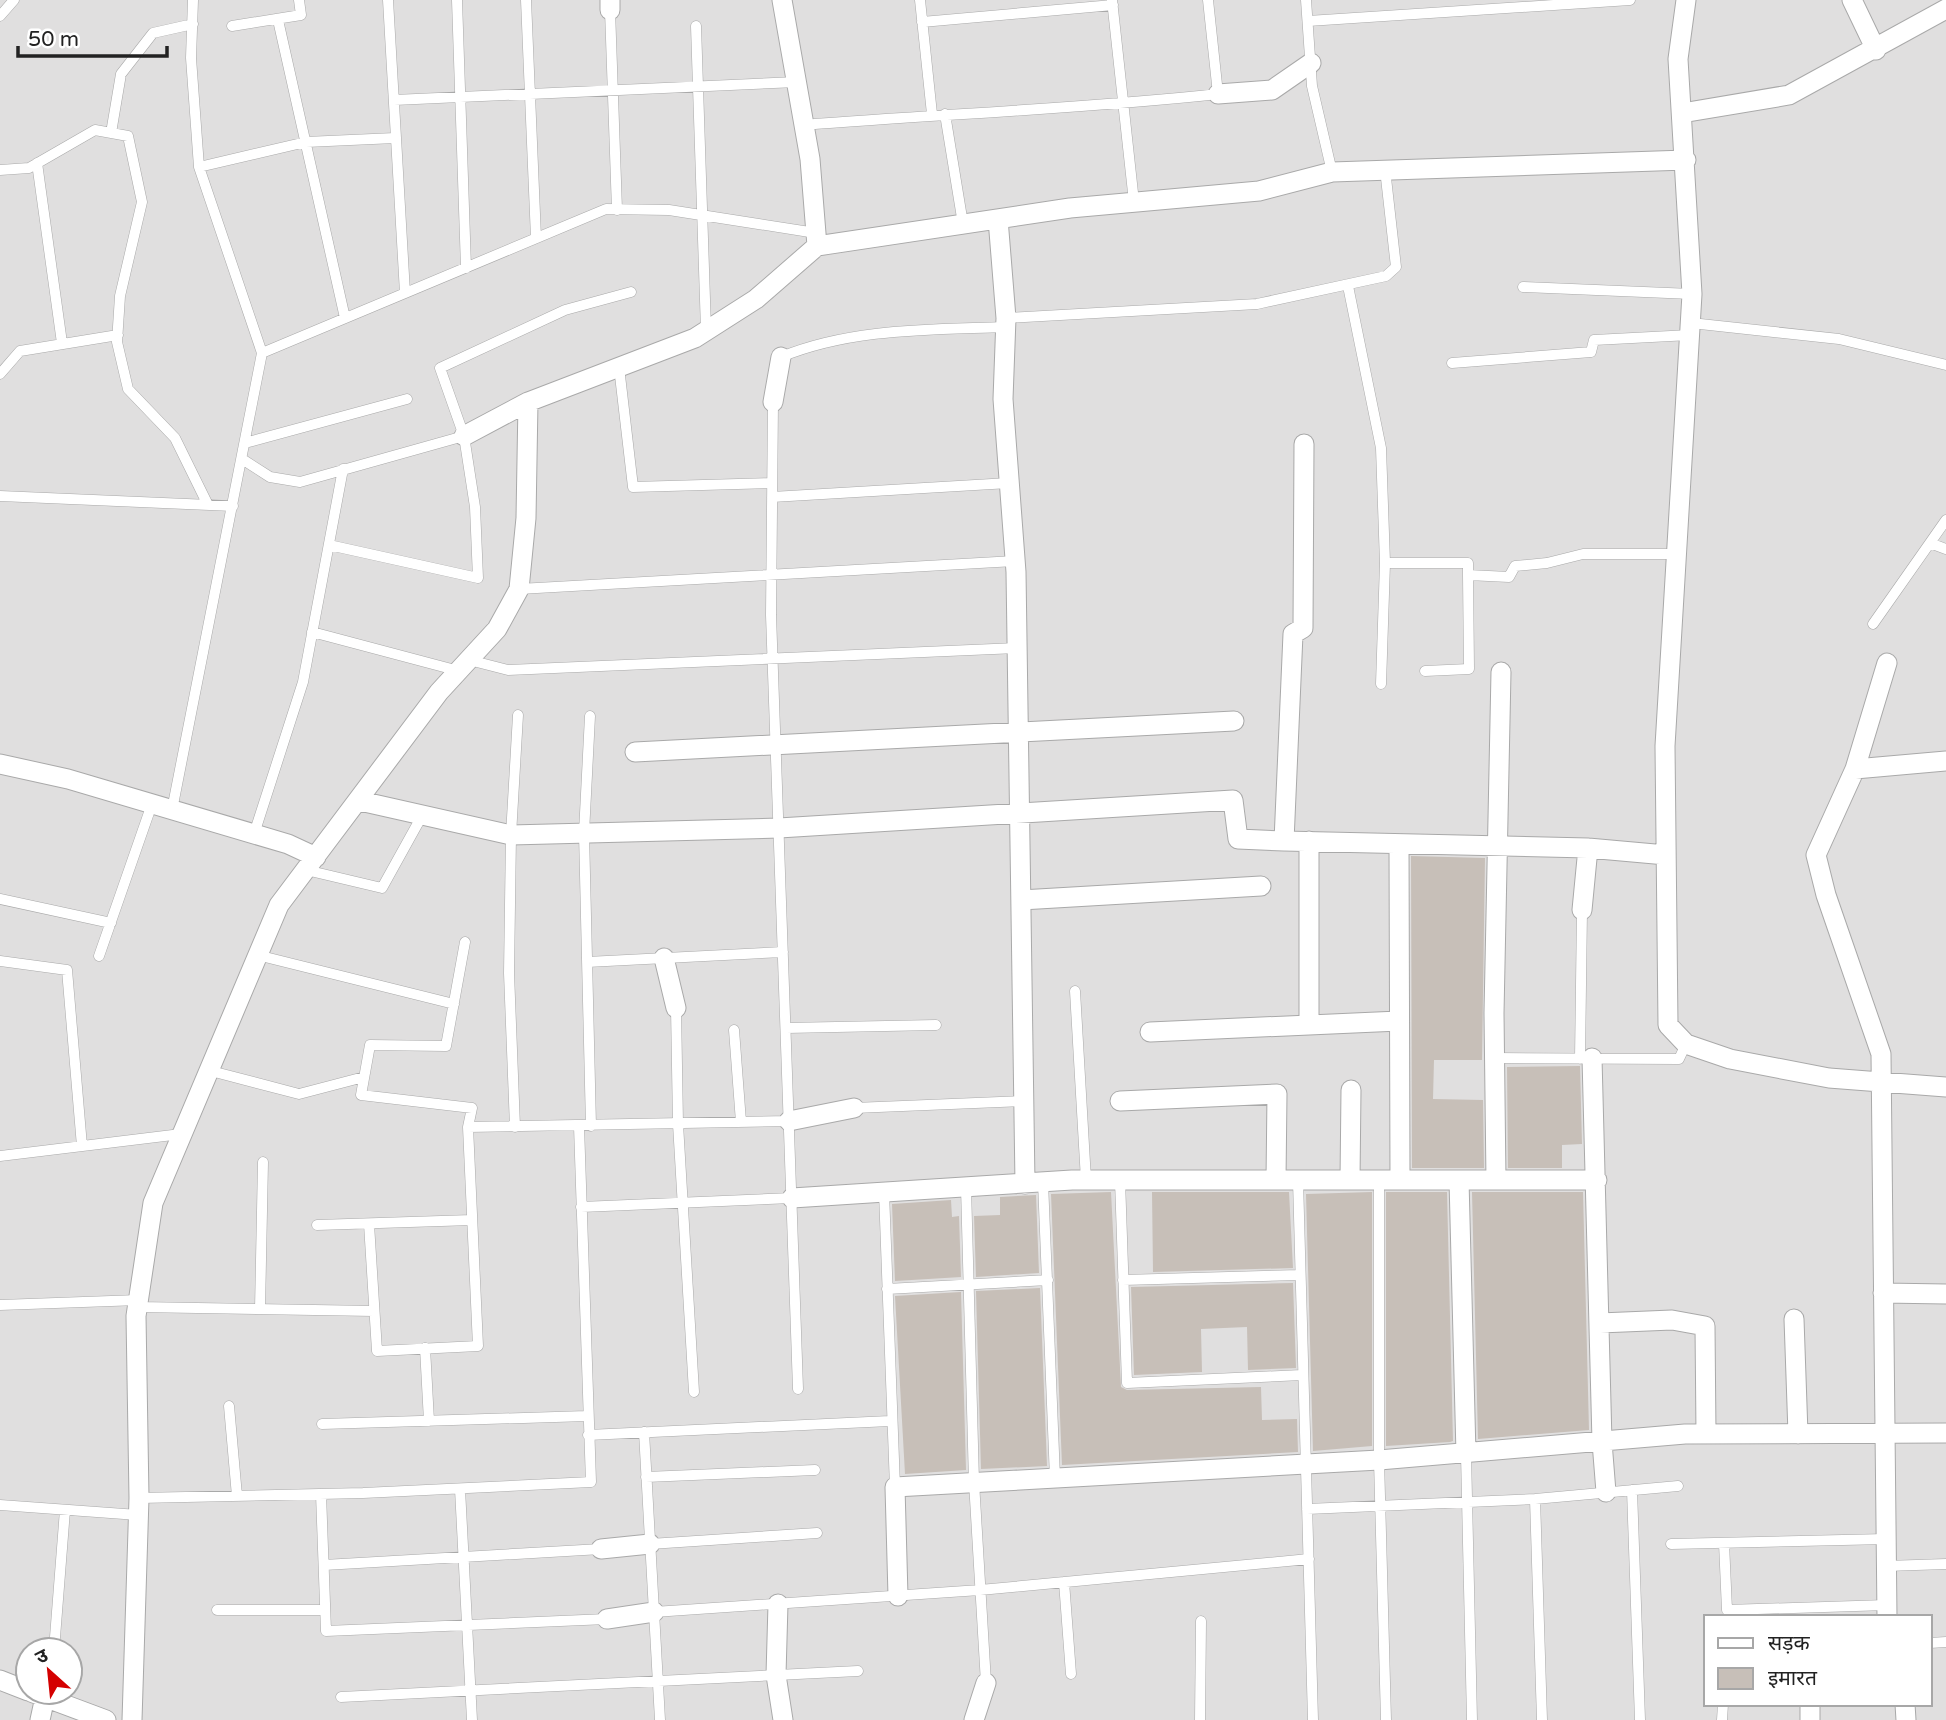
<svg xmlns="http://www.w3.org/2000/svg" width="1946" height="1720" viewBox="0 0 1946 1720" font-family="'Varela Round','Noto Sans Devanagari',sans-serif">
<style>
.residential{fill:#e0dfdf;fill-rule:evenodd}
.building{fill:#c7bfb8}
.lines{fill:none;stroke-linecap:round;stroke-linejoin:round}
.service-casing{stroke:#a9a9a9;stroke-width:11}
.minor-casing{stroke:#a9a9a9;stroke-width:21}
.service{stroke:#fff;stroke-width:10}
.minor{stroke:#fff;stroke-width:19}
</style>
<rect width="100%" height="100%" fill="#f2efe9"/>
<path class="residential" d="M 0,0 L 1946,0 L 1946,1720 L 0,1720 ZM 1706,1617 L 1930,1617 L 1930,1704 L 1706,1704 ZM 28,1650 L 70,1650 L 70,1692 L 28,1692 Z"/>
<path class="building" d="M 1411,856 L 1485,858 L 1482,1060 L 1434,1060 L 1433,1099 L 1483,1100 L 1484,1168 L 1412,1168 Z
M 1580,1066 L 1582,1144 L 1562,1145 L 1562,1168 L 1508,1168 L 1507,1067 Z
M 1111,1192 L 1121,1387 L 1127,1390 L 1261,1387 L 1262,1420 L 1297,1419 L 1298,1452 L 1062,1465 L 1051,1194 Z
M 1152,1192 L 1289,1192 L 1293,1268 L 1153,1272 Z
M 1372,1192 L 1372,1446 L 1313,1451 L 1306,1194 Z
M 1386,1192 L 1447,1192 L 1453,1441 L 1450,1442 L 1386,1446 Z
M 1472,1192 L 1583,1192 L 1589,1430 L 1478,1439 Z
M 1036,1195 L 1039,1273 L 976,1277 L 974,1216 L 1000,1215 L 1000,1197 Z
M 951,1200 L 952,1217 L 959,1216 L 961,1277 L 895,1281 L 892,1204 Z
M 1293,1283 L 1296,1368 L 1248,1370 L 1247,1327 L 1201,1329 L 1202,1372 L 1134,1375 L 1131,1287 Z
M 1040,1288 L 1047,1466 L 981,1469 L 976,1291 Z
M 961,1292 L 966,1470 L 905,1474 L 895,1296 Z"/>
<g class="lines">
<defs>
<path id="service" d="M 388,0 L 405,293
M 457,0 L 466,268
M 526,0 L 536,238
M 920,0 L 932,114
M 1112,0 L 1134,202
M 1306,0 L 1312,86 L 1332,172
M 610,10 L 617,210
M 0,16 L 14,0
M 278,20 L 345,318
M 1308,21 L 1630,0
M 922,22 L 1113,5
M 232,26 L 301,15 L 299,0
M 696,26 L 706,330
M 394,100 L 797,82
M 945,114 L 963,224
M 804,125 C 942,114 1081,109 1218,94 L 1208,0
M 111,133 L 121,74 L 153,33 L 193,24
M 37,163 L 62,343
M 199,167 L 306,142 L 395,138
M 0,170 L 29,168 L 95,130 L 128,136 L 142,202 L 120,296 L 117,342 L 128,389 L 175,438 L 208,505
M 1348,286 L 1381,448 L 1385,563 L 1381,684
M 1523,287 L 1692,294
M 1006,318 L 1257,304 L 1386,276 L 1396,267 L 1385,169
M 1691,323 L 1839,339 L 1946,365
M 262,353 L 606,209 L 669,210 L 816,233
M 781,357 C 852,328 929,330 1005,327
M 1452,363 L 1591,352 L 1594,340 L 1690,335
M 619,367 L 633,487 L 772,483
M 0,374 L 20,351 L 118,335
M 773,402 L 771,615 L 798,1389
M 464,436 L 440,368 L 565,310 L 631,292
M 245,443 L 407,399
M 242,459 L 270,477 L 300,482 L 464,436 L 475,507 L 478,578 L 329,545
M 0,496 L 233,506
M 772,497 L 1009,483
M 1930,543 L 1946,549
M 1385,563 L 1468,563 L 1468,575
M 519,589 L 1015,561
M 1873,624 L 1946,520
M 312,632 L 459,671
M 469,660 L 508,670 L 1017,648
M 1425,671 L 1469,669 L 1468,575 L 1509,577 L 1515,566 L 1547,563 L 1583,554 L 1677,554
M 590,716 L 584,833 L 591,1126
M 172,810 L 262,353 L 199,167 L 191,58 L 193,0
M 254,834 L 303,682 L 343,469
M 306,870 L 382,888 L 423,814
M 0,899 L 111,923
M 257,955 L 454,1004
M 99,956 L 152,804
M 0,961 L 67,970 L 82,1146
M 587,962 L 783,952
M 1075,991 L 1086,1180
M 676,1008 L 678,1124 L 694,1392
M 786,1028 L 936,1025
M 734,1030 L 741,1122
M 1495,1058 L 1679,1059 L 1686,1044
M 1580,1059 L 1582,910
M 207,1070 L 299,1094 L 364,1077
M 854,1108 L 1024,1101
M 468,1127 L 789,1121
M 515,1127 L 509,973 L 511,835 L 518,715
M 0,1156 L 181,1134
M 1120,1180 L 1127,1383 L 1302,1375
M 1298,1180 L 1313,1720
M 1379,1180 L 1379,1460 L 1386,1720
M 1043,1182 L 1055,1478
M 966,1187 L 974,1482 L 986,1683
M 884,1192 L 895,1487
M 581,1207 L 792,1198
M 369,1224 L 377,1351 L 478,1346 L 468,1127 L 472,1108 L 361,1095 L 370,1045 L 446,1046 L 465,942
M 317,1225 L 472,1220
M 1123,1280 L 1300,1275
M 887,1289 L 1048,1280
M 0,1305 L 139,1300
M 138,1307 L 374,1311
M 260,1309 L 263,1162
M 425,1348 L 429,1421
M 229,1406 L 237,1496
M 322,1424 L 587,1416
M 644,1432 L 660,1720
M 588,1435 L 890,1421
M 1466,1454 L 1472,1720
M 646,1477 L 815,1470
M 460,1489 L 472,1720
M 1632,1490 L 1640,1720
M 321,1494 L 326,1631 L 607,1619
M 139,1498 L 363,1493 L 591,1482 L 579,1126
M 1535,1499 L 1542,1720
M 0,1505 L 138,1515
M 1307,1509 L 1535,1499 L 1678,1486
M 1724,1543 L 1727,1610 L 1887,1605
M 650,1544 L 817,1533
M 1671,1544 L 1886,1539
M 324,1565 L 601,1549
M 1886,1566 L 1946,1564
M 1064,1582 L 1071,1674
M 217,1610 L 325,1610
M 654,1612 L 980,1590 L 1309,1559
M 1930,1643 L 1946,1642
M 54,1650 L 65,1510
M 341,1697 L 858,1671
M 1200,1720 L 1201,1621
M 1722,1720 L 1723,1704"/>
<path id="minor" d="M 610,0 L 610,10
M 782,0 L 810,159 L 817,246
M 1686,0 L 1678,59 L 1692,294 L 1665,746 L 1668,1025 L 1686,1044 L 1730,1059 L 1829,1078 L 1946,1087
M 1852,0 L 1876,50
M 1218,94 L 1272,90 L 1311,63
M 1682,113 L 1789,95 L 1946,9
M 998,219 L 1006,318 L 1003,399 L 1016,572 L 1025,1184
M 773,402 L 781,357
M 464,436 L 528,402
M 1304,444 L 1303,628 L 1293,634 L 1284,841 L 1588,848 L 1666,855
M 635,752 L 1234,721
M 0,764 L 68,779 L 288,844 L 316,857
M 1855,769 L 1946,761
M 360,801 L 511,835 L 779,828 L 1233,800 L 1238,839 L 1284,841
M 1399,844 L 1400,1180
M 1021,900 L 1261,886
M 1582,910 L 1588,848
M 664,958 L 676,1008
M 1309,1025 L 1309,841
M 1150,1032 L 1399,1021
M 1592,1058 L 1602,1442 L 1606,1492
M 1120,1101 L 1277,1094 L 1276,1180
M 789,1121 L 854,1108
M 1350,1180 L 1351,1090
M 1459,1180 L 1466,1454
M 1496,1180 L 1494,1013 L 1501,672
M 792,1198 L 1072,1180 L 1597,1180
M 1883,1293 L 1946,1294
M 1794,1319 L 1798,1434
M 1600,1323 L 1672,1320 L 1705,1326 L 1706,1434
M 601,1549 L 650,1544
M 898,1596 L 895,1487 L 1379,1460 L 1685,1434 L 1946,1433
M 778,1604 L 776,1675 L 783,1720
M 1887,1617 L 1881,1054 L 1826,895 L 1816,855 L 1855,769 L 1887,663
M 607,1619 L 654,1612
M 0,1680 L 28,1691
M 31,1692 L 106,1720
M 1810,1704 L 1810,1720
M 1905,1704 L 1906,1720
M 40,1720 L 45,1697
M 132,1720 L 139,1498 L 136,1316 L 153,1203 L 279,905 L 439,692 L 497,629 L 519,589 L 526,518 L 528,402 L 695,338 L 756,299 L 817,246 L 1070,208 L 1259,191 L 1332,172 L 1686,160
M 974,1720 L 986,1683"/>
</defs>
<use href="#service" class="service-casing"/>
<use href="#minor" class="minor-casing"/>
<use href="#service" class="service"/>
<use href="#minor" class="minor"/>
</g>
<rect x="1704" y="1615" width="228" height="91" fill="#ffffff" stroke="#a7a7a7" stroke-width="2"/>
<rect x="1718" y="1638" width="35" height="10" fill="#ffffff" stroke="#a7a7a7" stroke-width="2"/>
<text x="1768" y="1650" font-size="21" fill="#222222">सड़क</text>
<rect x="1718" y="1668" width="35" height="21" fill="#c7bfb8" stroke="#a7a7a7" stroke-width="2"/>
<text x="1768" y="1685" font-size="21" fill="#222222">इमारत</text>
<g transform="translate(49 1671) rotate(333)"><circle r="33" fill="#ffffff" stroke="#a7a7a7" stroke-width="2"/>
<path d="M0-5L12 26L0 18L-12 26Z" fill="#d40000"/>
<text y="-10" font-size="19" font-weight="bold" text-anchor="middle" fill="#222222">उ</text>
</g>
<path d="M18 46v10h149v-10" fill="none" stroke="#222222" stroke-width="3.5"/>
<text x="28" y="46" font-size="21" fill="#222222" stroke="#ffffff" stroke-width="5" paint-order="stroke">50 m</text>
</svg>
